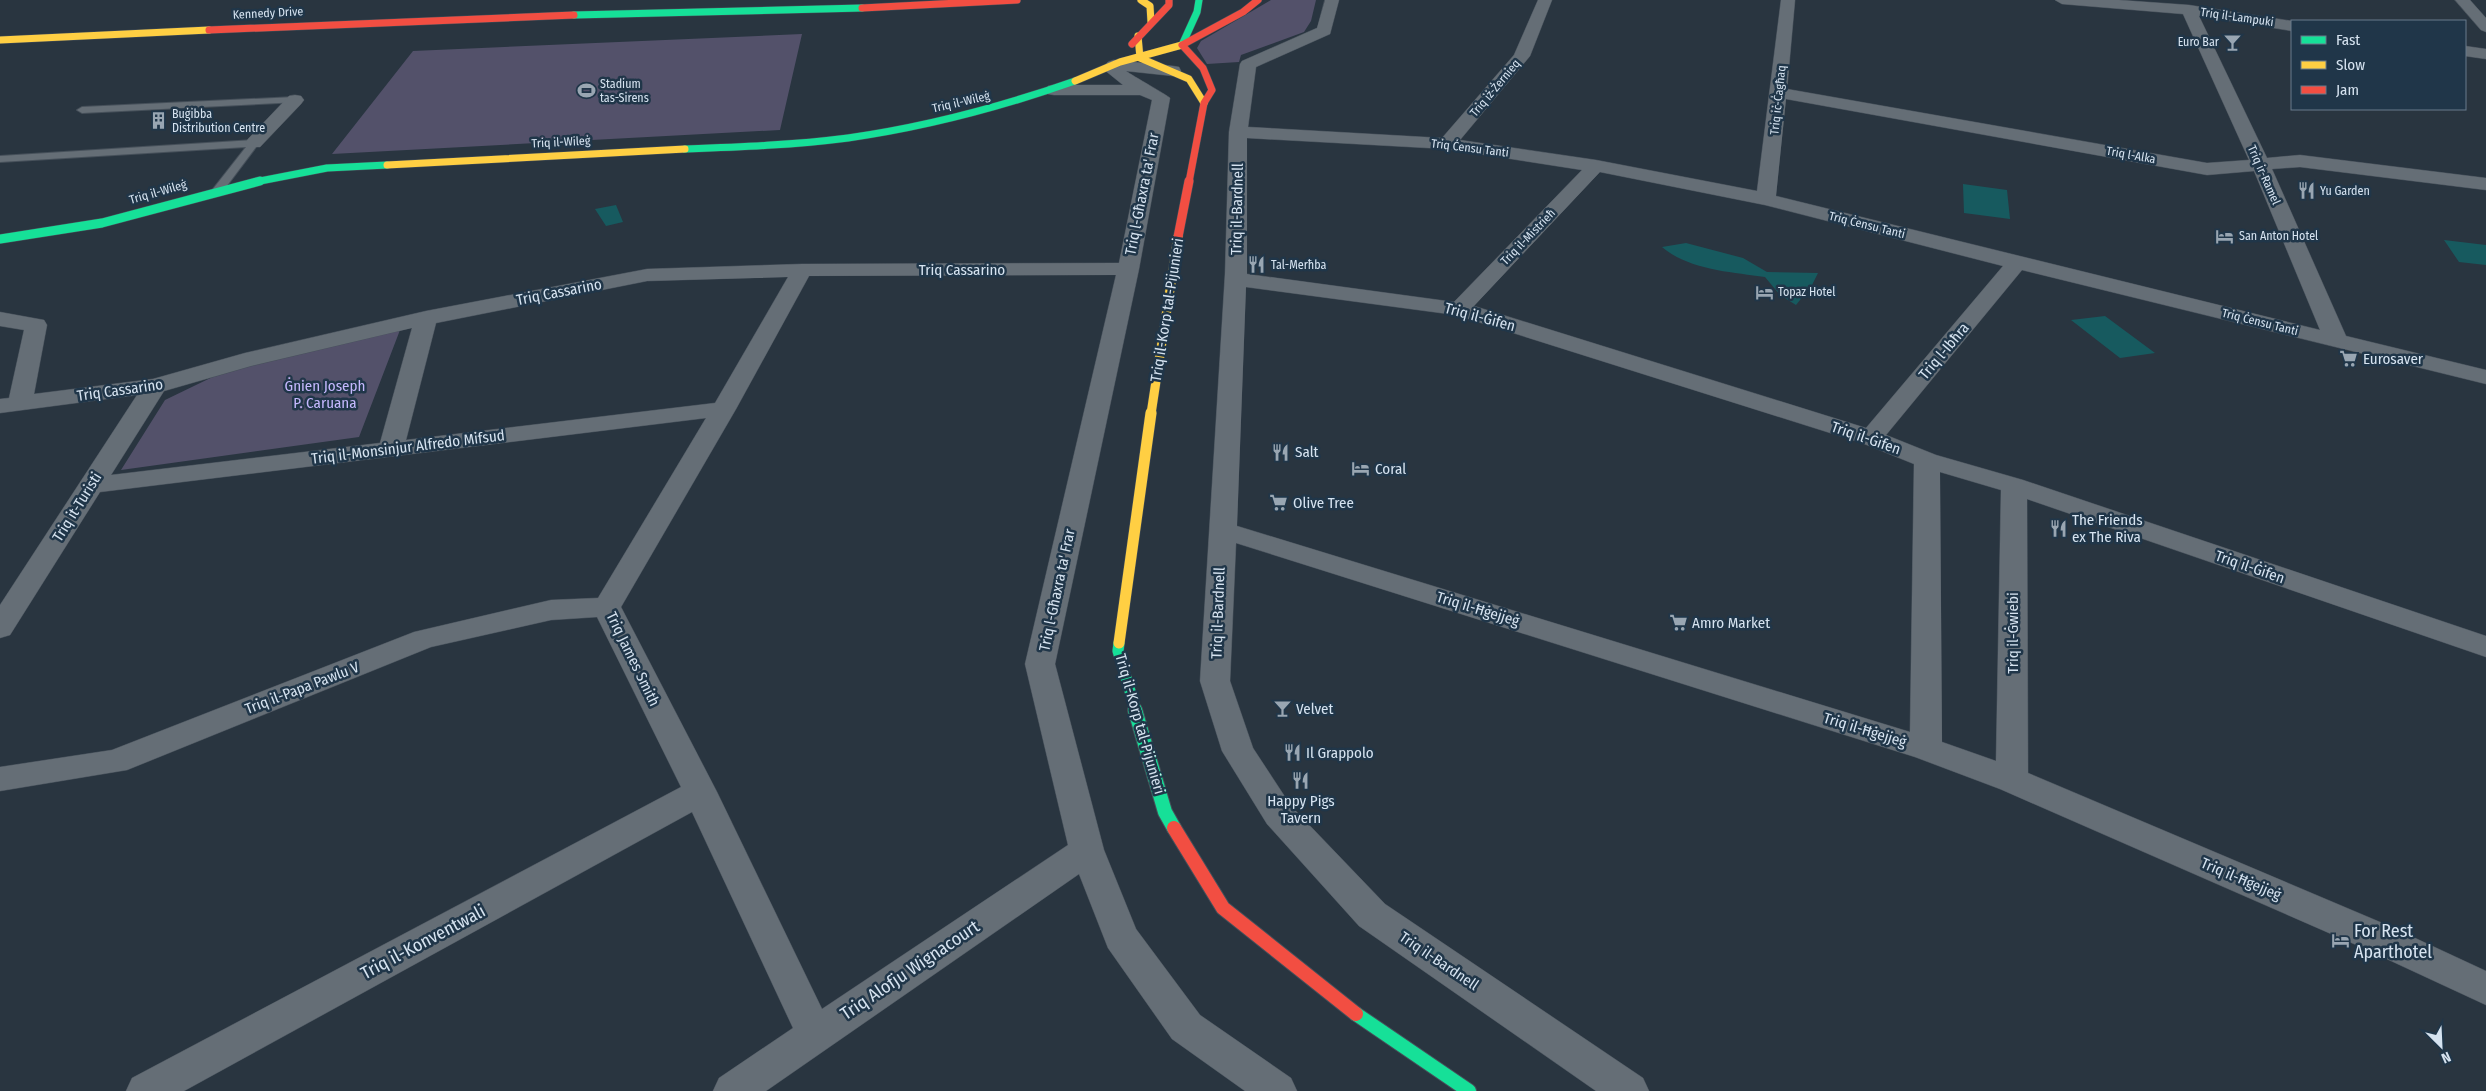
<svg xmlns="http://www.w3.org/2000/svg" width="2486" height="1091" viewBox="0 0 2486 1091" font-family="'Fira Sans Condensed',sans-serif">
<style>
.green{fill:#53516a}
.water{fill:#175a5f}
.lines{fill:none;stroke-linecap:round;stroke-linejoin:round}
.lane-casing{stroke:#46505a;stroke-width:2}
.street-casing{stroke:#46505a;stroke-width:1}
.fast-far3-casing{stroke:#46505a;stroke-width:8}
.fast-far2-casing{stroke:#46505a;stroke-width:10}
.fast-far1-casing{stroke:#46505a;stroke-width:12}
.fast-casing{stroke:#46505a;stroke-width:16}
.slow-far2-casing{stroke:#46505a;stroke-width:8}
.slow-far1-casing{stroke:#46505a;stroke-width:10}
.slow-casing{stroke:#46505a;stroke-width:12}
.jam-far2-casing{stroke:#46505a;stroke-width:8}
.jam-far1-casing{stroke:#46505a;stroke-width:10}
.jam-casing{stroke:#46505a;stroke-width:16}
.lane{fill:#656e76;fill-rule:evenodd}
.street{fill:#656e76;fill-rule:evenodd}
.fast-far3{stroke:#16e098;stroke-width:7}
.fast-far2{stroke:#16e098;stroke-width:9}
.fast-far1{stroke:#16e098;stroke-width:11}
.fast{stroke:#16e098;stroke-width:14}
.slow-far2{stroke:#ffcf43;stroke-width:7}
.slow-far1{stroke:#ffcf43;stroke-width:9}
.slow{stroke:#ffcf43;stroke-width:11}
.jam-far2{stroke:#f24e42;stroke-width:7}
.jam-far1{stroke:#f24e42;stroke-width:9}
.jam{stroke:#f24e42;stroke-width:14}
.labels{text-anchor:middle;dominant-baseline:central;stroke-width:5;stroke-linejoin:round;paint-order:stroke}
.far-street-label{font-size:12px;fill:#d6e3f0;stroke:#203649}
.far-poi-label{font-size:12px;fill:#d6e3f0;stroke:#203649;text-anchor:start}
.street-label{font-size:15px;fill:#d6e3f0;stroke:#203649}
.poi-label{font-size:15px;fill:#d6e3f0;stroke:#203649;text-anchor:start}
.park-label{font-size:15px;fill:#c5b8fe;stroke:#203649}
.near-poi-label{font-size:18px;fill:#d6e3f0;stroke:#203649;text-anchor:start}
.near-street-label{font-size:18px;fill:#d6e3f0;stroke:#203649}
</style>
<rect width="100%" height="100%" fill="#293540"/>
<path class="green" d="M 1271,0 L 1316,0 L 1311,21 L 1304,32 L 1241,55 L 1239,62 L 1207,64 L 1197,48 L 1201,41 Z
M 802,34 L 780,130 L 332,154 L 413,51 Z
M 400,330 L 359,437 L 121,470 L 165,400 L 227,370 Z"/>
<path class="water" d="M 1963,184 L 2007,190 L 2010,219 L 1964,213 Z
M 616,205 L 623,222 L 606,226 L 595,209 Z
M 2444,240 L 2486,245 L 2486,265 L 2459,262 Z
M 1686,243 L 1743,258 L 1767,272 L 1818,273 L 1812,285 L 1796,305 L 1780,295 L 1765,277 C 1731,272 1689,270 1662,247 Z
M 2105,316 L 2155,353 L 2120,358 L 2071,320 Z"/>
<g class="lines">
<defs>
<path id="lane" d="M 295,97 L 299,98 L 299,102 L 82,113 L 77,110 L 82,107 Z
M 254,140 L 259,143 L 223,191 L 219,192 L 213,189 L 246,147 L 0,162 L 0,156 Z"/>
<path id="street" d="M 1325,0 L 1339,0 L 1330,34 L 1256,67 L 1248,127 L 1442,138 L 1514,55 L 1538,0 L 1552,0 L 1530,56 L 1460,140 L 1596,160 L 1757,191 L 1781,0 L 1795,0 L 1787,89 L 2207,163 L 2249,160 L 2183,14 L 2062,4 L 2055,0 L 2119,0 L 2189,5 L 2292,21 L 2292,31 L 2199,16 L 2267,158 L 2300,155 L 2486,178 L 2486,190 L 2300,167 L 2272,169 L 2346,336 L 2486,370 L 2486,384 L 2022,270 L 1886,435 L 1936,455 L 2023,480 L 2486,636 L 2486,657 L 2027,499 L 2028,773 L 2387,925 L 2486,971 L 2486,1005 L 2361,947 L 2000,789 L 1915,757 L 1236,543 L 1230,681 L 1253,748 L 1291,806 L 1385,904 L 1643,1078 L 1649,1091 L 1596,1091 L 1359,926 L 1267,824 L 1222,751 L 1200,681 L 1225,274 L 1229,132 L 1240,64 L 1242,61 L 1317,28 ZM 1786,99 L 2207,175 L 2254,171 L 2320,330 L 1776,196 ZM 1247,138 L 1447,149 L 1582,170 L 1454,302 L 1247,274 ZM 1600,172 L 1765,205 L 2003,266 L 1866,428 L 1474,306 ZM 1246,287 L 1456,315 L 1862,443 L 1914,464 L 1910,732 L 1237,526 ZM 1940,472 L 2001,490 L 1996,761 L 1942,742 Z
M 2455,0 L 2470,0 L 2486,18 L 2486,32 L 2481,30 Z
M 2465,46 L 2486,49 L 2486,59 L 2465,56 Z
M 1114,60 L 1173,66 L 1179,67 L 1181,71 L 1179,75 L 1173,76 L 1126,71 C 1133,76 1167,95 1170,98 L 1139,269 L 1055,664 L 1104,850 L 1136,929 L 1200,1015 L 1291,1078 L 1297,1091 L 1245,1091 L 1172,1039 L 1108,948 L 1079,874 L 766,1091 L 713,1091 L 719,1078 L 793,1028 L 692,812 L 184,1091 L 126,1091 L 132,1078 L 681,787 L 597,617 L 551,620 L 431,647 L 127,770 L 0,791 L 0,767 L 112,750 L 414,632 L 551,600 L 598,598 L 706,418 L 100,492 L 10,635 L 0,638 L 0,605 L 137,395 L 0,413 L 0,399 L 9,398 L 24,330 L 0,326 L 0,312 L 44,320 L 47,325 L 34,394 L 153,379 L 245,353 L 426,311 L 647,269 L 802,264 L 1119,263 L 1152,100 L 1140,95 L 1054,95 L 1048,94 L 1046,90 L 1048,86 L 1054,85 L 1123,85 L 1102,68 L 1108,62 ZM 1116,275 L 1025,664 L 1068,845 L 822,1009 L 717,792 L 621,607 L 736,409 L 809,276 ZM 788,277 L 715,403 L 406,440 L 436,323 L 647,281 ZM 412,328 L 380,443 L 111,475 L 164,391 L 251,366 Z
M 295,95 L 301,96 L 304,100 L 301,104 L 260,147 L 248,147 L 245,143 L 248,139 L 289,96 Z"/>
<path id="fast-far3" d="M 574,15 L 862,8
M 1182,45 L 1197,12 L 1199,0
M 685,149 C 739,147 794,145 848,138 C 925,127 1001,107 1075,81
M 255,182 L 327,168 L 387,165"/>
<path id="fast-far2" d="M 0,239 L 102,223 L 260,181"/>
<path id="fast-far1" d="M 1119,643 L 1118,651 L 1136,711"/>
<path id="fast" d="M 1135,710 L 1165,812 L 1174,828
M 1356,1014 L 1469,1091"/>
<path id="slow-far2" d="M 1141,0 L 1150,6 L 1151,22
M 1138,36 L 1140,58 L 1189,79 L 1204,103
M 0,40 L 209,30
M 1075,81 L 1120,62 L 1182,45
M 387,165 L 685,149"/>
<path id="slow-far1" d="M 1151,414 L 1178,237"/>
<path id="slow" d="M 1119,643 L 1151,413"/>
<path id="jam-far2" d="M 862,8 L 1017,0
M 209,30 L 574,15
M 1132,44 L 1169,5 L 1169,0
M 1182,45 L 1243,12 L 1258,0
M 1182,45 L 1203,68 L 1212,90 L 1204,103 L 1189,182"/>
<path id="jam-far1" d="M 1178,237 L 1189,181"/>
<path id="jam" d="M 1174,828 L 1223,908 L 1356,1014"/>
</defs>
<use href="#lane" class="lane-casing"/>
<use href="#street" class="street-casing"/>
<use href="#fast-far3" class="fast-far3-casing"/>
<use href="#fast-far2" class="fast-far2-casing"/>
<use href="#fast-far1" class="fast-far1-casing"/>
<use href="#fast" class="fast-casing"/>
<use href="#slow-far2" class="slow-far2-casing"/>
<use href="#slow-far1" class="slow-far1-casing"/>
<use href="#slow" class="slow-casing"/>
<use href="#jam-far2" class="jam-far2-casing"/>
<use href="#jam-far1" class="jam-far1-casing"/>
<use href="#jam" class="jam-casing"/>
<use href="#lane" class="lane"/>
<use href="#street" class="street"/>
<use href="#fast-far3" class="fast-far3"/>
<use href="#fast-far2" class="fast-far2"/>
<use href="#fast-far1" class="fast-far1"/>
<use href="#fast" class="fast"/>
<use href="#slow-far2" class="slow-far2"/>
<use href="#slow-far1" class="slow-far1"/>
<use href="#slow" class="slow"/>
<use href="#jam-far2" class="jam-far2"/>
<use href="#jam-far1" class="jam-far1"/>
<use href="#jam" class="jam"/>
</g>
<defs>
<symbol id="bar-bare" viewBox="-9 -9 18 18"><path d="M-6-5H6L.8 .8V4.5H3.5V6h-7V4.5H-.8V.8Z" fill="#99a6b2" stroke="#203649" stroke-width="2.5" paint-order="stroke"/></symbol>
<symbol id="stadium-bare" viewBox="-9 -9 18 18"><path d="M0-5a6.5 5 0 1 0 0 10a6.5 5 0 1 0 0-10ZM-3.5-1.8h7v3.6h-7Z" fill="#99a6b2" stroke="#203649" stroke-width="2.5" paint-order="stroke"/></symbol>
<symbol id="building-bare" viewBox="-9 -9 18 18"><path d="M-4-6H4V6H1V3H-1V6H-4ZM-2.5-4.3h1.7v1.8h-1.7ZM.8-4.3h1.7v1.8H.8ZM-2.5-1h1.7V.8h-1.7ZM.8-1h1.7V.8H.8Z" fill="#99a6b2" stroke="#203649" stroke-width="2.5" paint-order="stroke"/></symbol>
<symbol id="restaurant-bare" viewBox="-9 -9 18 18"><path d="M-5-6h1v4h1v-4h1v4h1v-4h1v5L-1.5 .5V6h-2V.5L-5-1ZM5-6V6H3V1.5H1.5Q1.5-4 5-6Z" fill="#99a6b2" stroke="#203649" stroke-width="2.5" paint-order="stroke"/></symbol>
<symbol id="hotel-bare" viewBox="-9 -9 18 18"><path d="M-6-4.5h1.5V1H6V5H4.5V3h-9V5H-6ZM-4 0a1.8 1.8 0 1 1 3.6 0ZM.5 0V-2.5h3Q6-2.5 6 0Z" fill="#99a6b2" stroke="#203649" stroke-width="2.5" paint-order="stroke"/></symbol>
<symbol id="supermarket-bare" viewBox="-9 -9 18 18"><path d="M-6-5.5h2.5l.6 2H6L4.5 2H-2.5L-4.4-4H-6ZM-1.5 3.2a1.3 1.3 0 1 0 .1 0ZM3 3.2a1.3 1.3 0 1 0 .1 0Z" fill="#99a6b2" stroke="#203649" stroke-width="2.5" paint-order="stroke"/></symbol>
</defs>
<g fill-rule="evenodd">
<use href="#bar-bare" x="2220" y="30" width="25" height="25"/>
<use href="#stadium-bare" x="574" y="78" width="25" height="25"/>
<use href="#building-bare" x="146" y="108" width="25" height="25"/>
<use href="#restaurant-bare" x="2294" y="178" width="25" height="25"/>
<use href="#hotel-bare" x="2212" y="224" width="25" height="25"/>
<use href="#restaurant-bare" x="1244" y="252" width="25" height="25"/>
<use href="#hotel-bare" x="1752" y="280" width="25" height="25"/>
<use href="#supermarket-bare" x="2336" y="346" width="25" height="25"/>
<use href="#restaurant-bare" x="1268" y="440" width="25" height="25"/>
<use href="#hotel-bare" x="1348" y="456" width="25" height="25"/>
<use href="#supermarket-bare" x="1266" y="490" width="25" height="25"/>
<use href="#restaurant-bare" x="2046" y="516" width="25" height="25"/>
<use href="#supermarket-bare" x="1666" y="610" width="25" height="25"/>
<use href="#bar-bare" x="1270" y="696" width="25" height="25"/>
<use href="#restaurant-bare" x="1280" y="740" width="25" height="25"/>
<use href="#restaurant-bare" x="1288" y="768" width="25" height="25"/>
<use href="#hotel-bare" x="2328" y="928" width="25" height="25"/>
</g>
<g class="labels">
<g class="far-street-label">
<text transform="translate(268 13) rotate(-3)">Kennedy Drive</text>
<text transform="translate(2237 17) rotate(8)">Triq il-Lampuki</text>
<text transform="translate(1495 88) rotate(-50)">Triq iż-Żernieq</text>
<text transform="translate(1778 100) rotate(-84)">Triq iċ-Ċagħaq</text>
<text transform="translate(961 102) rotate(-13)">Triq il-Wileġ</text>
<text transform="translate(561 142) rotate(-3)">Triq il-Wileġ</text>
<text transform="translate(1470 148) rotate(7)">Triq Ċensu Tanti</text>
<text transform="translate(2131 155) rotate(10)">Triq l-Alka</text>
<text transform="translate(2264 175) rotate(66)">Triq ir-Ramel</text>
<text transform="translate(158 192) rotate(-16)">Triq il-Wileġ</text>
<text transform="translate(1867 225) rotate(14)">Triq Ċensu Tanti</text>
<text transform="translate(1528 237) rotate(-46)">Triq il-Mistrieħ</text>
<text transform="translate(2260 322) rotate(14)">Triq Ċensu Tanti</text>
</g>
<g class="far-poi-label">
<text x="2219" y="42" text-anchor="end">Euro Bar</text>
<text x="600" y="84">Stadium<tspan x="600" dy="14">tas-Sirens</tspan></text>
<text x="172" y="114">Buġibba<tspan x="172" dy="14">Distribution Centre</tspan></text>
<text x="2320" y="191">Yu Garden</text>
<text x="2239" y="236">San Anton Hotel</text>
<text x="1271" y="265">Tal-Merħba</text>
<text x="1778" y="292">Topaz Hotel</text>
</g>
<g class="street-label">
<text transform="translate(1142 194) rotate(-79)">Triq l-Għaxra ta' Frar</text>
<text transform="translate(1237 209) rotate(-89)">Triq il-Bardnell</text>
<text x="962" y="270">Triq Cassarino</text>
<text transform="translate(559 292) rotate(-11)">Triq Cassarino</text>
<text transform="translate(1167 310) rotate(-81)">Triq il-Korp tal-Pijunieri</text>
<text transform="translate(1480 317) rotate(15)">Triq il-Ġifen</text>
<text transform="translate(1944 351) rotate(-50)">Triq l-Ibħra</text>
<text transform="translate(120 390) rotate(-8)">Triq Cassarino</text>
<text transform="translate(1866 438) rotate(19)">Triq il-Ġifen</text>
<text transform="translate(408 447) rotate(-7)">Triq il-Monsinjur Alfredo Mifsud</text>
<text transform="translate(77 507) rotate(-58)">Triq it-Turisti</text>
<text transform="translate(2250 567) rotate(19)">Triq il-Ġifen</text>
<text transform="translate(1057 590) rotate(-78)">Triq l-Għaxra ta' Frar</text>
<text transform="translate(1478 609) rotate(17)">Triq il-Ħġejjeġ</text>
<text transform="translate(1218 613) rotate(-88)">Triq il-Bardnell</text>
<text transform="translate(2013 633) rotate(-90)">Triq il-Ġwiebi</text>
<text transform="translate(633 659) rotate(64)">Triq James Smith</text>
<text transform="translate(302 688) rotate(-21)">Triq il-Papa Pawlu V</text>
<text transform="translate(1140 724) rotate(74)">Triq il-Korp tal-Pijunieri</text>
<text transform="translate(1865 730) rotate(17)">Triq il-Ħġejjeġ</text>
<text transform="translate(2241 879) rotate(23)">Triq il-Ħġejjeġ</text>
<text transform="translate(1439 961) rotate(34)">Triq il-Bardnell</text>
</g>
<g class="poi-label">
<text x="2363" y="359">Eurosaver</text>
<text x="1295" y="452">Salt</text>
<text x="1375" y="469">Coral</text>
<text x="1293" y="503">Olive Tree</text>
<text x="2072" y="520">The Friends<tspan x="2072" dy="17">ex The Riva</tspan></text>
<text x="1692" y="623">Amro Market</text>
<text x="1296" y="709">Velvet</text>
<text x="1306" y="753">Il Grappolo</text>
<text x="1301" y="801" text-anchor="middle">Happy Pigs<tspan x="1301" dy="17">Tavern</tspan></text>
</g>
<g class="park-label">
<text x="325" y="386">Ġnien Joseph<tspan x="325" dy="17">P. Caruana</tspan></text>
</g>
<g class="near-poi-label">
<text x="2354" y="931">For Rest<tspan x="2354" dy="21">Aparthotel</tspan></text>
</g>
<g class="near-street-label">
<text transform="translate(423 942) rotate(-28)">Triq il-Konventwali</text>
<text transform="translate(910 970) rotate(-34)">Triq Alofju Wignacourt</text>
</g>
</g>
<rect x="2291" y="20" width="175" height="90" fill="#203649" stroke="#697b8c"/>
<rect x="2301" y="36" width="25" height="8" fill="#16e098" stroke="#697b8c"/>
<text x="2336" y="45" font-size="15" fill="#d6e3f0">Fast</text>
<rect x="2301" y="61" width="25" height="8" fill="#ffcf43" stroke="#697b8c"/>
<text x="2336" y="70" font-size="15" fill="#d6e3f0">Slow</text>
<rect x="2301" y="86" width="25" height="8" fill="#f24e42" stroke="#697b8c"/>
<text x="2336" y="95" font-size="15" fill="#d6e3f0">Jam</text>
<g transform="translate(2441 1046) rotate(156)" stroke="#203649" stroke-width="4" paint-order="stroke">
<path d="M0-4L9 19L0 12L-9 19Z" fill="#d6e3f0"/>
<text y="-8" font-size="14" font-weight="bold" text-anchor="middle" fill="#d6e3f0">N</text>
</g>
</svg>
